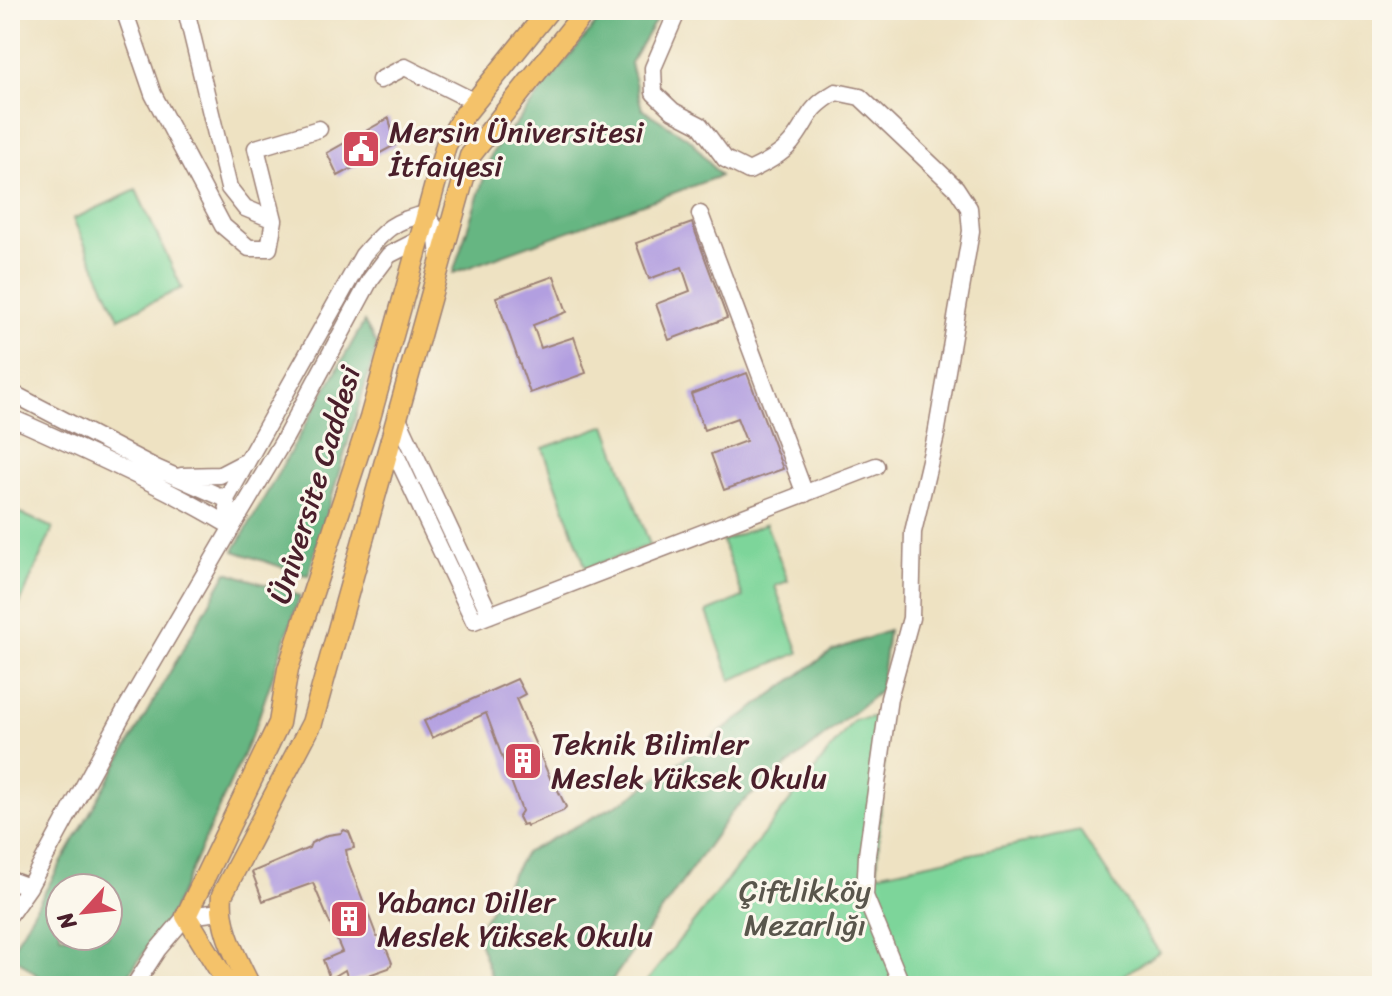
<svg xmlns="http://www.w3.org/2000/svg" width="1392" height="996" viewBox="0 0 1392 996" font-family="Sriracha,sans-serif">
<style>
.green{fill:#7dd59a;stroke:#647a62;stroke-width:2}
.forest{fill:#66b682;stroke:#586a56;stroke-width:2;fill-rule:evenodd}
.building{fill:#b29fe0}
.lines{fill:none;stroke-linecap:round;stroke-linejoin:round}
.minor-casing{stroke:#9c8076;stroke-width:19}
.major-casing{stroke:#9c8076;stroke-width:23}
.minor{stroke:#fff;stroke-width:16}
.major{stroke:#f4c26a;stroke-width:20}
.labels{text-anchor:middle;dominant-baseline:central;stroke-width:6;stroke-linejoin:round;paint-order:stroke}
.poi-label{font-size:30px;fill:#4a1f2b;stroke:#fbf7ec;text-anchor:start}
.street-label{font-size:30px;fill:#4a1f2b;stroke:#fbf7ec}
.park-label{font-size:30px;fill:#59564c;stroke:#fbf7ec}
</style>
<rect width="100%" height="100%" fill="#fbf7ec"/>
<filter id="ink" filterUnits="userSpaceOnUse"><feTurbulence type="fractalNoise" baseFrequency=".0125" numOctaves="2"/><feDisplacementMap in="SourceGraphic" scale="16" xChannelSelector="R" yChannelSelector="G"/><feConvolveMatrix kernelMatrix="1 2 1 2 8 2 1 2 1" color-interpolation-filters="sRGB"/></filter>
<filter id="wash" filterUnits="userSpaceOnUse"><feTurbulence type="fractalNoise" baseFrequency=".006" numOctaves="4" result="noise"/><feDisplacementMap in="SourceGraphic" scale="32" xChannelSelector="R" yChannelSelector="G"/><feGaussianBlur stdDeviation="1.8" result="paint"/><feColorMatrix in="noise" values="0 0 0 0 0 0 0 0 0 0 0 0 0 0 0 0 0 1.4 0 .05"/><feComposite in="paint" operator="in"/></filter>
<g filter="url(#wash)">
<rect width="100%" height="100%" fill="#eee2c2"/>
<path class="green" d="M 136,190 L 182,288 L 119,318 L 73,219 Z
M 606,425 L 650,545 L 586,568 L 543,448 Z
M 10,500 L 11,509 L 53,528 L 10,626 Z
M 766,524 L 788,581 L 775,586 L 799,653 L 731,680 L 707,612 L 743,597 L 722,541 Z
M 886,715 L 877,874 L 1080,831 L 1159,952 L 1107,986 L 643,986 L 854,720 Z"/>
<path class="forest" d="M 607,10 L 662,10 L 630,63 L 642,109 L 691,140 L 720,176 L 453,273 L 492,153 Z
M 364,322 L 377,345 L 308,576 L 234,551 Z
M 227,572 L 300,596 L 255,728 L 173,910 L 121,986 L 50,986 L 10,953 ZM 60,888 L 108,888 L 108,936 L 60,936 Z
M 888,631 L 880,691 L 734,809 L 608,986 L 495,986 L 476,933 L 525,853 L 628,799 L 832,651 Z"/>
<g id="blocks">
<path class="building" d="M 389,118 L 395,145 L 338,176 L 327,153 Z
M 692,223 L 727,318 L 669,340 L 656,304 L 690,291 L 682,267 L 649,279 L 636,243 Z
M 554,276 L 567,312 L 533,325 L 541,348 L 574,337 L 586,373 L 530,393 L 496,297 Z
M 747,373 L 783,469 L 724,490 L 711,454 L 746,441 L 737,418 L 704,430 L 691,394 Z
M 517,679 L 525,694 L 516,699 L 553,785 L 555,784 L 566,807 L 563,811 L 527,826 L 526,824 L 522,825 L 518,817 L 522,811 L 486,713 L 432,738 L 424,721 Z
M 344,830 L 349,832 L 353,842 L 354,848 L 346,850 L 348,861 L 377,937 L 382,938 L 392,963 L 389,968 L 349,982 L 345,970 L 330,979 L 323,960 L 342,952 L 313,883 L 263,901 L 252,872 L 309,848 L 311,843 L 328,835 L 341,833 Z"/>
</g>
</g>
<g filter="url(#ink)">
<use href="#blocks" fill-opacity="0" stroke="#9c8076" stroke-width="2"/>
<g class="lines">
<defs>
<path id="minor" d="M 124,10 L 153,94 L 223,226 L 249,248 L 269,248 L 274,220 L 256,148 L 319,129
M 186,10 L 229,188 L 245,208 L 274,220
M 678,10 L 653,68 L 654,93 L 673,111 L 700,125 L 725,159 L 749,171 C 763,164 780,156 791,143 C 810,120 805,110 836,92 L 860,97 L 956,188 L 969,208 L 971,231 L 936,435 L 913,532 L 911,618 L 889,698 L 867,855 L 865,896 L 898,976 L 899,986
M 380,80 L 405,67 L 475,102
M 700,214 L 805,494
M 10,392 L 156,468 L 226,499 L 363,255 C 384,231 393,220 426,214 L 436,229 L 439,257
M 397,416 L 490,615
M 10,417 C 85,451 162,485 232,527 L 285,438 L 370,280 L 389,255 L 428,235
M 389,440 L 474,621 L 876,466
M 181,476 L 220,475 L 247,461
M 10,880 L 29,887
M 10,914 L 29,887 L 124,712 L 232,527 L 226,499
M 134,986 L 158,949 L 186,916 L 221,912"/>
<path id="major" d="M 229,986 L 186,916 L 279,723 L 288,669 L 370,418 L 446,145 L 461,119 L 549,10
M 250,986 C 236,957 219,928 222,895 L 312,723 L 470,156 L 586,10"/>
</defs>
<use href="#minor" class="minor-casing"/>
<use href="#major" class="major-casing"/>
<use href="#minor" class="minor"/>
<use href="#major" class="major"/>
</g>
</g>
<defs>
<symbol id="civic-square" viewBox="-11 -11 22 22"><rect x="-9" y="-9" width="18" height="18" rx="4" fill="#d1495b" stroke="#fbf7ec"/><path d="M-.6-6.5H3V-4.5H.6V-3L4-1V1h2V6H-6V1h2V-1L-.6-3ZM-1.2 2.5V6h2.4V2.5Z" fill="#fff"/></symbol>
<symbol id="building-square" viewBox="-11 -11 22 22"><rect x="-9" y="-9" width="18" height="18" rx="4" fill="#d1495b" stroke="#fbf7ec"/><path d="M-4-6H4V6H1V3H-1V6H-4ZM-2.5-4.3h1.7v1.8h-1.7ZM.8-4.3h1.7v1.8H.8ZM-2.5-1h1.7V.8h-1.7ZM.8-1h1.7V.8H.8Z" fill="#fff"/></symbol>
</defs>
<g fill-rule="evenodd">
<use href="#civic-square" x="339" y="127" width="44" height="44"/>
<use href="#building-square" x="501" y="739" width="44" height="44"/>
<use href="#building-square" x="327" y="897" width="44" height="44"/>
</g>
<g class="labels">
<g class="poi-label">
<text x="389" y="132">Mersin Üniversitesi<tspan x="389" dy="34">İtfaiyesi</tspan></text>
<text x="551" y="744">Teknik Bilimler<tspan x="551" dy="34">Meslek Yüksek Okulu</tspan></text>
<text x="377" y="902">Yabancı Diller<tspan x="377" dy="34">Meslek Yüksek Okulu</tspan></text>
</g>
<g class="street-label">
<text transform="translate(315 485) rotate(-73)">Üniversite Caddesi</text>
</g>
<g class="park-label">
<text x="805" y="891">Çiftlikköy<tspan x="805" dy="34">Mezarlığı</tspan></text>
</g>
</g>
<rect width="1392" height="996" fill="none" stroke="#fbf7ec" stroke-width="40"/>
<g transform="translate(84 912) rotate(243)"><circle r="38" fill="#fbf7ec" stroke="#b4a19f" stroke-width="2"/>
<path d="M0-6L14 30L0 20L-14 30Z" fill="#d1495b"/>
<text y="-12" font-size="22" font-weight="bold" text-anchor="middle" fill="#4a1f2b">N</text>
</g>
</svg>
